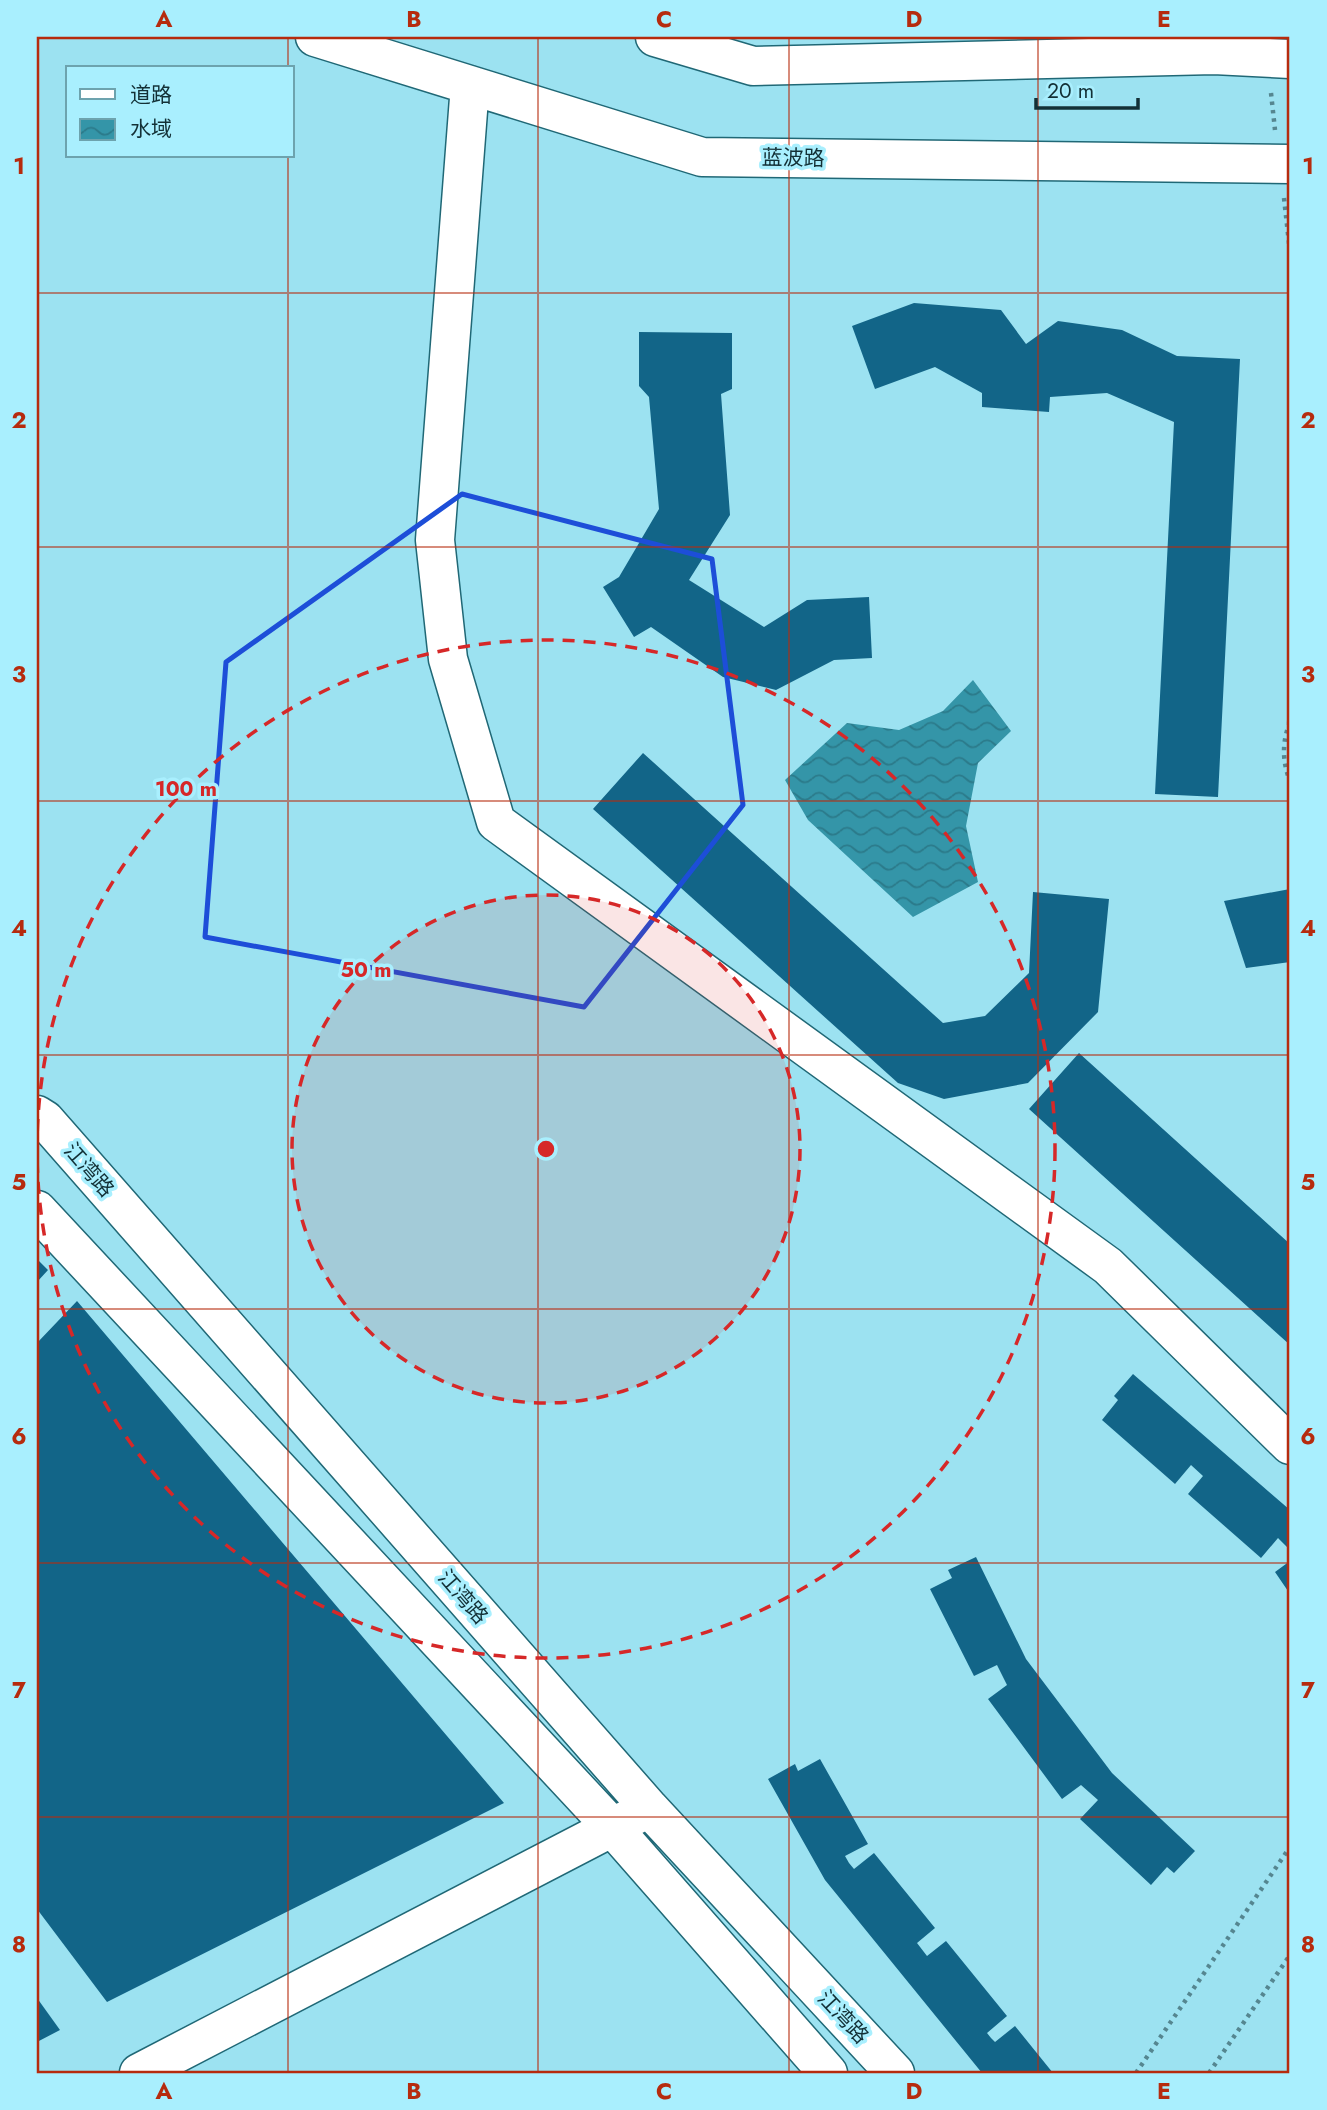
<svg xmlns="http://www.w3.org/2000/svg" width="1327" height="2110" viewBox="0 0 1327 2110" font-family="Jost,'Noto Sans SC',sans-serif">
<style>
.water{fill:url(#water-waves)}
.building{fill:#126588}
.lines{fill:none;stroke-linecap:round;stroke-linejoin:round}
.minor-casing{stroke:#206876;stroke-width:41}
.path{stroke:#558690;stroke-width:4.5;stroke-dasharray:3.5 5;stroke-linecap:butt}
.minor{stroke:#fff;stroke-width:38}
.marked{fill:none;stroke:#1d4ed8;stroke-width:5;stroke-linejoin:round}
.grid{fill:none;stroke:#b62b0e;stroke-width:2;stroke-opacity:0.55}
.ring{fill:none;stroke:#d62828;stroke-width:3.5;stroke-dasharray:12 9}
.labels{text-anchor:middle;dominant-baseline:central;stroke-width:7;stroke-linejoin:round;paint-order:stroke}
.street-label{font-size:21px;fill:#133036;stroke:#a9effe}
.centre{fill:#d62828;stroke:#a9effe;stroke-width:3.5}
.ring-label{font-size:21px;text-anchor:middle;font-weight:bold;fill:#d62828;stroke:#a9effe;stroke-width:7;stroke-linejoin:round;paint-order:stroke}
.neatline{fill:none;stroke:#b62b0e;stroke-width:2.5}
.grid-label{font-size:23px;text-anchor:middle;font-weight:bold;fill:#b62b0e}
</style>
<defs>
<pattern id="water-waves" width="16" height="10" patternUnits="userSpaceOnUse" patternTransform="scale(1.75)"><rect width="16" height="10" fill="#3495a8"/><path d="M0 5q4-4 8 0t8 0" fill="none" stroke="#2b7a8a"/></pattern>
</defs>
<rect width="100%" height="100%" fill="#9ce2f1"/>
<path class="water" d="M 973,680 L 1011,731 L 978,763 L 966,826 L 978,882 L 913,917 L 808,820 L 785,780 L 847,723 L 899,730 L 943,711 Z"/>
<path class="building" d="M 914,303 L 1001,310 L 1026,344 L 1058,321 L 1122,330 L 1177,356 L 1240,359 L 1218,797 L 1155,794 L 1174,422 L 1107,393 L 1050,397 L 1049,412 L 982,407 L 982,393 L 935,367 L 875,389 L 852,326 Z
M 639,332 L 732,333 L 732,389 L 721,394 L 730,515 L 689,580 L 764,627 L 807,600 L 869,597 L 872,658 L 834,660 L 776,690 L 723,677 L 651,627 L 634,637 L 603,587 L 619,577 L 659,509 L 649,397 L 639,386 Z
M 643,753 L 943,1023 L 985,1016 L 1029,973 L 1033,892 L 1109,899 L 1098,1012 L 1028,1083 L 944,1099 L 898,1083 L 593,809 Z
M 1290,889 L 1290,962 L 1246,968 L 1224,901 Z
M 1079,1053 L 1290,1244 L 1290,1345 L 1029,1109 Z
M 37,1259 L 48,1270 L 37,1282 Z
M 77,1301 L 504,1803 L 107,2002 L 37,1909 L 37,1343 Z
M 1133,1374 L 1290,1510 L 1290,1550 L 1278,1538 L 1261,1558 L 1188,1494 L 1203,1476 L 1191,1465 L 1175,1484 L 1102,1420 L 1118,1400 L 1114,1396 Z
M 976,1557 L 1026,1659 L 1112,1773 L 1195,1851 L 1174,1873 L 1167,1867 L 1151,1885 L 1080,1819 L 1098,1800 L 1081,1785 L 1062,1799 L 988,1699 L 1007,1685 L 997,1665 L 974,1676 L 930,1589 L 952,1578 L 948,1570 Z
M 1290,1561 L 1290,1594 L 1275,1572 Z
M 820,1759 L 868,1844 L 845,1856 L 849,1863 L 854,1869 L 874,1853 L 935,1928 L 917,1943 L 927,1956 L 946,1941 L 1007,2016 L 987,2033 L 991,2038 L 995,2042 L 1015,2026 L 1053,2073 L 982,2073 L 825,1880 L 768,1779 L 795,1764 L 798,1771 Z
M 37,1998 L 60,2030 L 37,2042 Z"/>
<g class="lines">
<defs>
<path id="minor" d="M 315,37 L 702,157 L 1290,164
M 655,37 L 753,66 L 1214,55 L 1290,59
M 470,85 L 435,540 L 448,659 L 496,822 L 1108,1266 L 1290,1445
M 37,1115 L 45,1120 L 649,1808 L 895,2073
M 37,1210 L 613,1828 L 828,2073
M 139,2073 L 634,1816"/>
</defs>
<use href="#minor" class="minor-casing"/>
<path class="path" d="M 1271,93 L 1275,130
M 1284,198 L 1290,252
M 1290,722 C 1282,742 1282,761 1290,781
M 1289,724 L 1290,707
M 1136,2073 L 1290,1847
M 1209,2073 L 1290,1955"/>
<use href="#minor" class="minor"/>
</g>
<path class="marked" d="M 462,494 L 712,559 L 743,805 L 584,1007 L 205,937 L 226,662 Z"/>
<path class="grid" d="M 288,37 L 288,68M 538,37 L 538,2073M 789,37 L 789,2073M 1038,37 L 1038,2073M 288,156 L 288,2073M 37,293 L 1290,293M 37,547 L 1290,547M 37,801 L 1290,801M 37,1055 L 1290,1055M 37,1309 L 1290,1309M 37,1563 L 1290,1563M 37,1817 L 1290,1817"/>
<circle cx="546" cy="1149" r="254" fill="#d62828" fill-opacity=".12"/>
<g class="ring">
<circle cx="546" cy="1149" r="254"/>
<circle cx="546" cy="1149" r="509"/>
</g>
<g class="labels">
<g class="street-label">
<text transform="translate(793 158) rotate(1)">蓝波路</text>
<text transform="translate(89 1170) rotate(49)">江湾路</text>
<text transform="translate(463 1597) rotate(49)">江湾路</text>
<text transform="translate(843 2017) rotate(47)">江湾路</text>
</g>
</g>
<circle cx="546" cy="1149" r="10" class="centre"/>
<g class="ring-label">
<text x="186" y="796">100 m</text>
<text x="366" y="977">50 m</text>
</g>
<rect width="1327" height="2110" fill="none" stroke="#a9effe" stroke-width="77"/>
<rect x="66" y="66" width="228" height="91" fill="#a9effe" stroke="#6da3ae" stroke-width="2"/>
<rect x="80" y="89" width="35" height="10" fill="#ffffff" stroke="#6da3ae" stroke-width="2"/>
<text x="130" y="102" font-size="21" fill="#133036">道路</text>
<rect x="80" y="119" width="35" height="21" fill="url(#water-waves)" stroke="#6da3ae" stroke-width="2"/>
<text x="130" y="136" font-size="21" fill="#133036">水域</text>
<path d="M1036 98v10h102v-10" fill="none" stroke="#133036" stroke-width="3.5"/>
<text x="1047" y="98" font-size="21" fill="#133036" stroke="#a9effe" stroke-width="5" paint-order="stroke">20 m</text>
<rect x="38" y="38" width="1250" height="2034" class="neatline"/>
<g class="grid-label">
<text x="164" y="27">A</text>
<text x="414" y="27">B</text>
<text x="664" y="27">C</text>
<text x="914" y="27">D</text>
<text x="1164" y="27">E</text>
<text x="19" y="174">1</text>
<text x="1308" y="174">1</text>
<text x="19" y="428">2</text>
<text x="1308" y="428">2</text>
<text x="19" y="682">3</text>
<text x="1308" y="682">3</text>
<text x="19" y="936">4</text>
<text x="1308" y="936">4</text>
<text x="19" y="1190">5</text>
<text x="1308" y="1190">5</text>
<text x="19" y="1444">6</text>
<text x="1308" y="1444">6</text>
<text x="19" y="1698">7</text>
<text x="1308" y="1698">7</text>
<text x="19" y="1952">8</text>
<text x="1308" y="1952">8</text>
<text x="164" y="2099">A</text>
<text x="414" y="2099">B</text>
<text x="664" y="2099">C</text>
<text x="914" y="2099">D</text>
<text x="1164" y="2099">E</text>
</g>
</svg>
